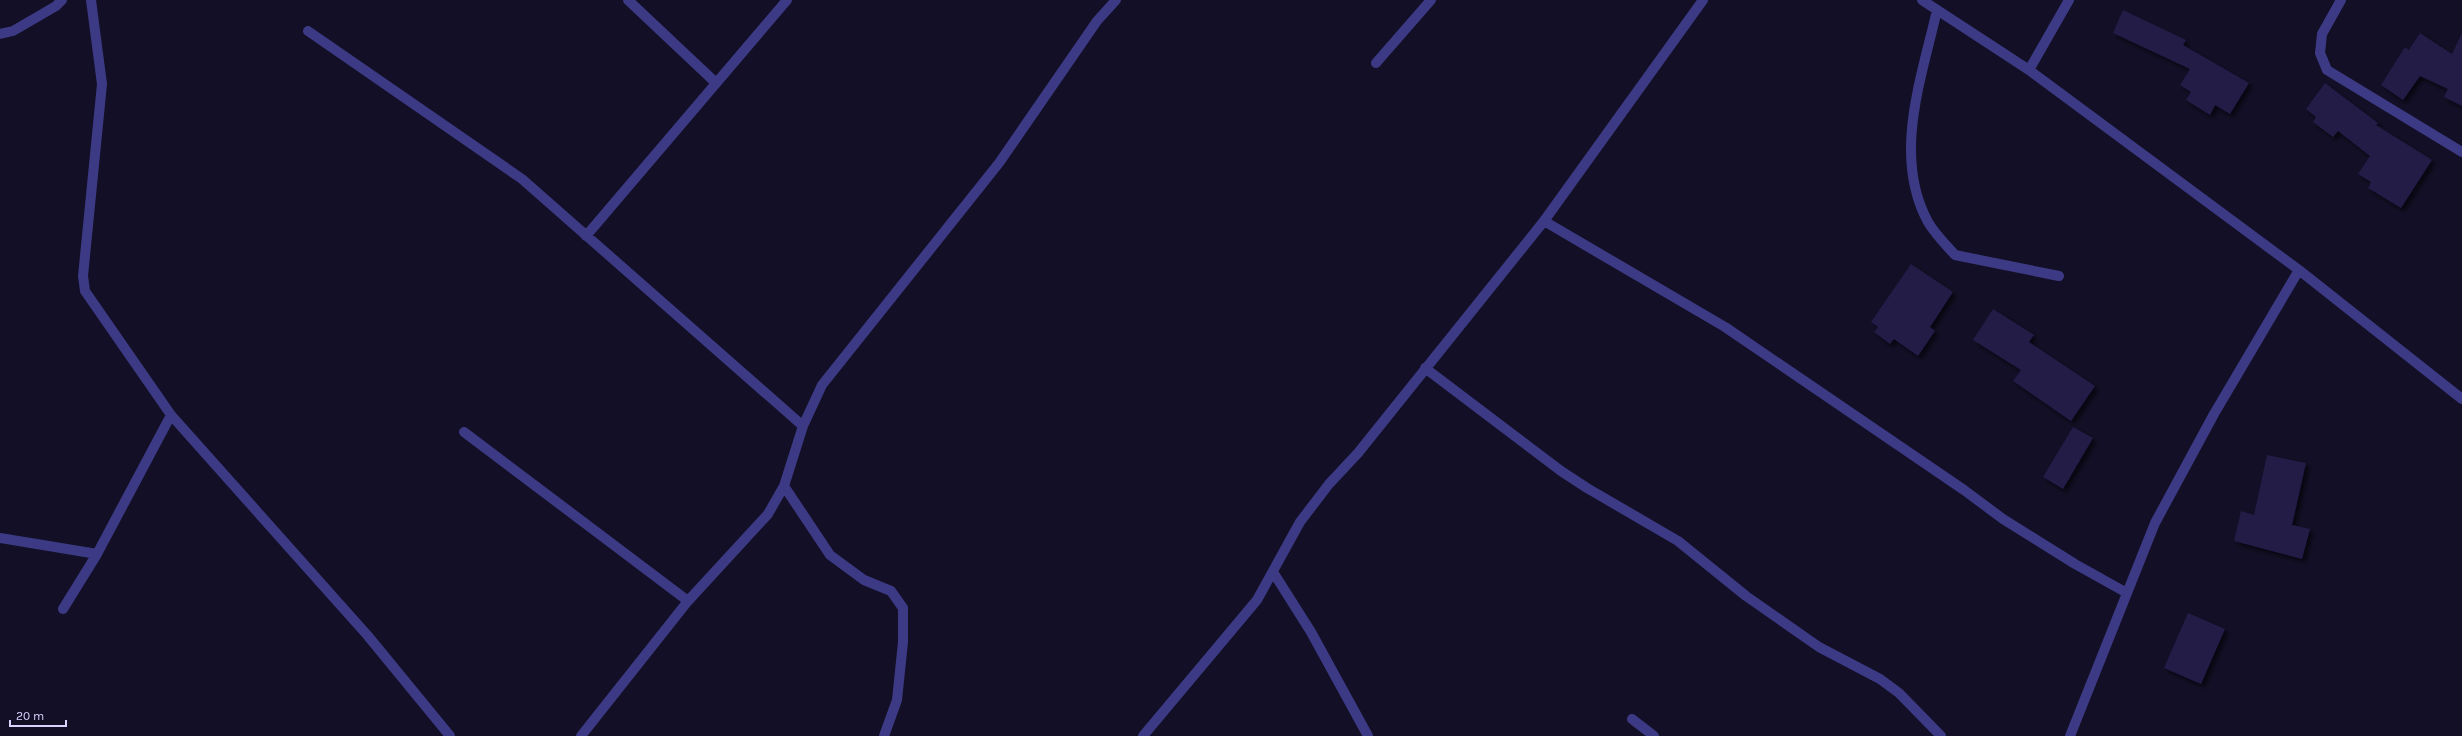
<svg xmlns="http://www.w3.org/2000/svg" width="2462" height="736" viewBox="0 0 2462 736" font-family="Karla,sans-serif">
<style>
.building{fill:#241b47;filter:url(#shadow)}
.lines{fill:none;stroke-linecap:round;stroke-linejoin:round}
.street{stroke:#3d3a85;stroke-width:10}
</style>
<defs>
<filter id="shadow"><feDropShadow dx="3.5" dy="3.5" stdDeviation="2" flood-color="#0009"/></filter>
</defs>
<rect width="100%" height="100%" fill="#130f26"/>
<path class="building" d="M 2123,10 L 2186,40 L 2183,45 L 2249,83 L 2230,114 L 2215,105 L 2210,115 L 2186,100 L 2191,92 L 2180,85 L 2190,69 L 2113,33 Z
M 2420,33 L 2452,54 L 2462,33 L 2462,106 L 2444,97 L 2448,89 L 2420,76 L 2403,100 L 2381,85 L 2405,47 L 2409,50 Z
M 2325,83 L 2378,123 L 2376,125 L 2432,160 L 2401,208 L 2368,188 L 2371,182 L 2358,174 L 2370,156 L 2338,131 L 2333,137 L 2313,122 L 2316,117 L 2306,109 Z
M 1911,264 L 1953,292 L 1930,327 L 1935,331 L 1918,356 L 1894,339 L 1890,344 L 1874,332 L 1878,327 L 1871,322 Z
M 1993,309 L 2034,335 L 2029,342 L 2095,386 L 2071,421 L 2013,381 L 2021,370 L 1973,340 Z
M 2073,427 L 2093,438 L 2063,489 L 2043,477 Z
M 2267,455 L 2306,463 L 2292,525 L 2310,529 L 2302,559 L 2234,541 L 2241,511 L 2254,515 Z
M 2188,613 L 2225,629 L 2201,684 L 2164,668 Z"/>
<g class="lines">
<path class="street" d="M 91,0 L 102,84 L 83,276 L 85,291 L 171,415 L 368,636 L 450,736
M 628,0 L 715,82
M 1922,0 L 2029,70 L 2299,270 L 2462,399
M 2341,0 L 2322,34 L 2320,53 L 2327,70 L 2462,152
M 1937,10 C 1922,77 1892,156 1928,222 C 1935,234 1946,245 1955,255 L 2059,276
M 308,31 L 522,179 L 803,426
M 0,34 L 13,31 L 56,6 L 62,0
M 1376,63 L 1431,0
M 2029,70 L 2069,0
M 1544,221 L 1725,327 L 1964,490 L 2003,519 L 2075,564 L 2127,593
M 586,236 L 787,0
M 1425,368 L 1561,471 L 1587,488 L 1678,541 L 1746,596 L 1819,647 L 1880,679 L 1899,693 L 1941,736
M 464,432 L 688,601
M 784,486 L 830,555 L 864,580 L 891,591 L 903,608 L 903,642 L 897,700 L 884,736
M 0,538 L 97,554
M 1273,572 L 1311,632 L 1368,736
M 63,609 L 97,554 L 171,415
M 1632,719 L 1654,736
M 581,736 L 688,601 L 768,514 L 784,486 L 803,426 L 822,385 L 999,163 L 1097,21 L 1116,0
M 1143,736 L 1257,600 L 1300,522 L 1329,484 L 1358,453 L 1544,221 L 1703,0
M 2070,736 L 2155,523 L 2214,414 L 2299,270"/>
</g>
<path d="M10 720v6h56v-6" fill="none" stroke="#d9d4ff" stroke-width="2"/>
<text x="16" y="720" font-size="12" fill="#d9d4ff" stroke="#130f26" stroke-width="3" paint-order="stroke">20 m</text>
</svg>
